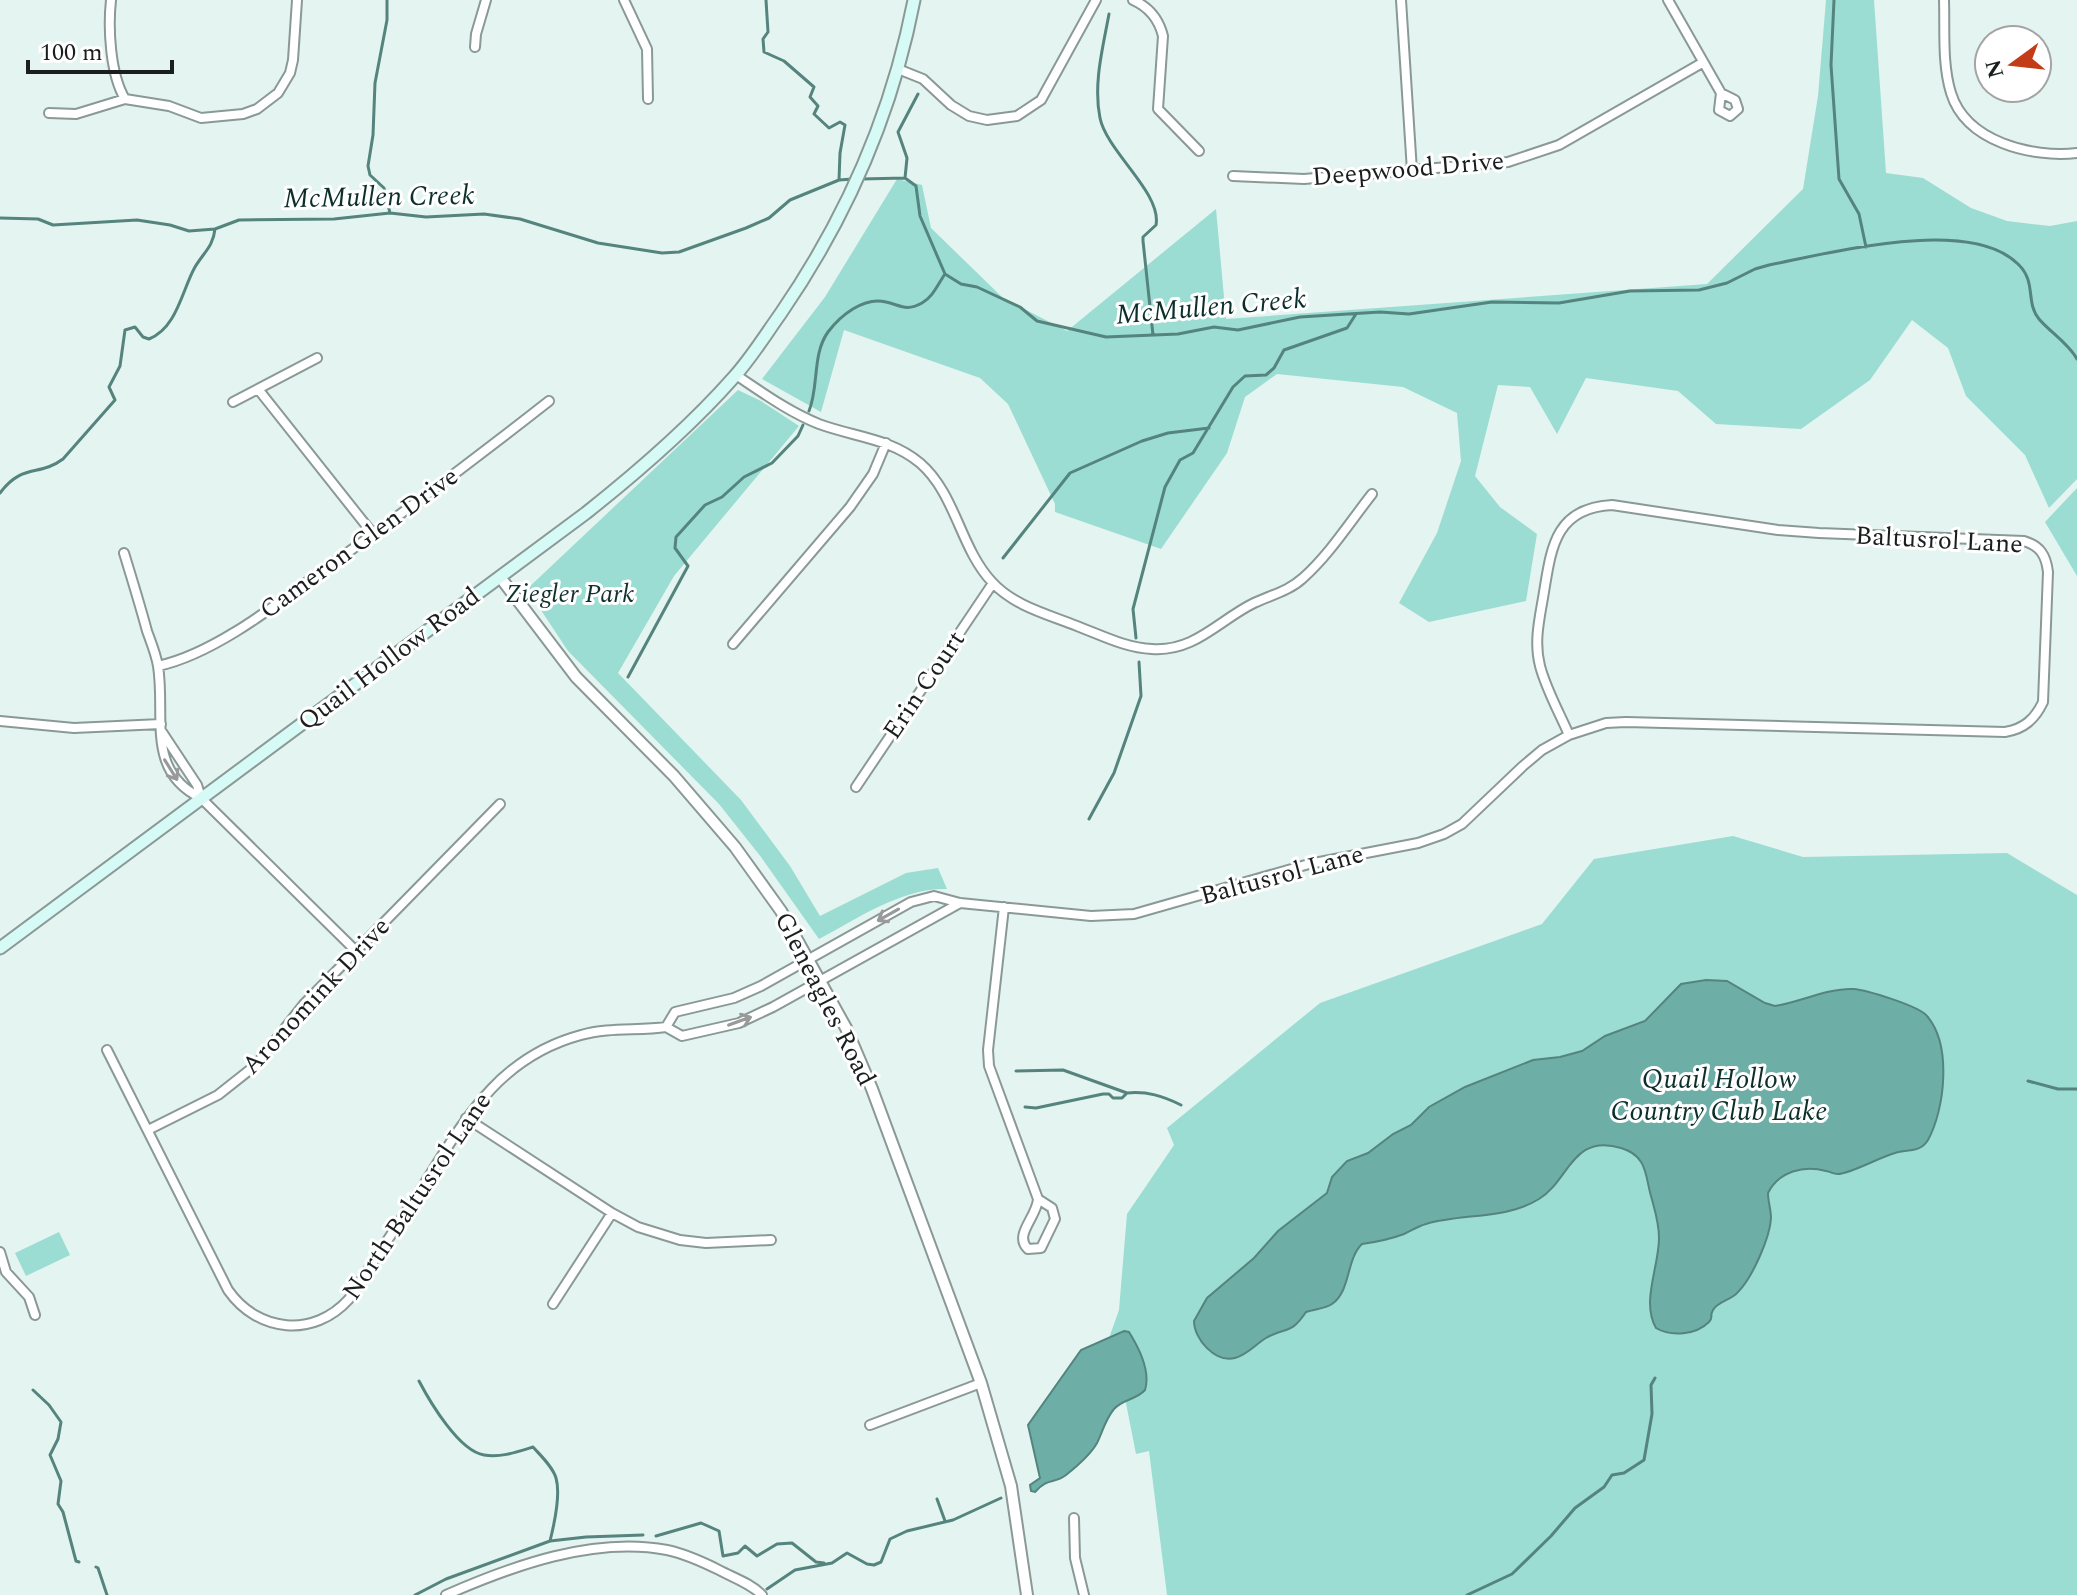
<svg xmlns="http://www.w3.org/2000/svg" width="2077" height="1595" viewBox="0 0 2077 1595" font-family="Spectral,serif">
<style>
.green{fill:#9bddd3}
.water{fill:#6dafa6;stroke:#54847d;stroke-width:2}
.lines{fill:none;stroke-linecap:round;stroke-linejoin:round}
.stream{stroke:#54847d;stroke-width:3}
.minor-casing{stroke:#8a9996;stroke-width:12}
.tertiary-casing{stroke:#8a9996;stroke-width:14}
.secondary-casing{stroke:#8a9996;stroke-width:15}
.minor{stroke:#fff;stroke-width:8}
.tertiary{stroke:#fff;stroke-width:10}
.secondary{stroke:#d6faf5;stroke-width:11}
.oneway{stroke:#989a9a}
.labels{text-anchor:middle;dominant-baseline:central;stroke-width:6;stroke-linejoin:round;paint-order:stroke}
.street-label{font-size:26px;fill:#1a1f1e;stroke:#fff}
.park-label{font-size:26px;font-style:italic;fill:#10322e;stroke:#fff}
.water-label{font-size:28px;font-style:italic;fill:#0d2f2b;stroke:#fff}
</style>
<rect width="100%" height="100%" fill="#e4f4f1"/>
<path class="green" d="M 1826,0 L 1874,0 L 1886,173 L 1923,178 L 1971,208 L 2007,221 L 2050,226 L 2077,221 L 2077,479 L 2049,508 L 2025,455 L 1966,396 L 1948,348 L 1912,320 L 1870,380 L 1801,429 L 1716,424 L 1678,391 L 1586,378 L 1557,434 L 1530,387 L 1498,385 L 1475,476 L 1500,507 L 1537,534 L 1526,601 L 1429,622 L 1399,603 L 1437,533 L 1461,461 L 1457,413 L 1403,387 L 1277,374 L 1245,397 L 1227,453 L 1161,549 L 1055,512 L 1055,504 L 1008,404 L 980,378 L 844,330 L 821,412 L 762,379 L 825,297 L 897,179 L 922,185 L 931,228 L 1003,298 L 1067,331 L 1216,209 L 1226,319 L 1707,284 L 1803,189 L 1818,96 Z
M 738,390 L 761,401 L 799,426 L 674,576 L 618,673 L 741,800 L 790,866 L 820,916 L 906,873 L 938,868 L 947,889 C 901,888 859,918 819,939 L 761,857 L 719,804 L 568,651 L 527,589 Z
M 2077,488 L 2077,576 L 2045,522 Z
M 1733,836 L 1803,857 L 2007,853 L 2077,895 L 2077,1595 L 1167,1595 L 1149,1451 L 1136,1454 L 1124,1393 L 1098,1369 L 1119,1310 L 1127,1214 L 1174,1145 L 1167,1128 L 1320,1003 L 1542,924 L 1594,859 Z
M 59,1232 L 70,1255 L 26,1276 L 15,1253 Z"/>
<path class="water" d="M 1706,980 L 1727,981 L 1765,1003 L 1775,1006 C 1800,1002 1828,988 1853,989 C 1867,990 1919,1006 1927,1016 C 1952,1045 1945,1109 1928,1140 C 1920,1153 1908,1149 1895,1153 C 1880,1157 1850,1174 1838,1174 C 1832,1174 1832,1172 1826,1171 C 1804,1165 1779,1171 1768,1193 C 1768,1202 1771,1209 1771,1218 C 1770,1238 1752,1278 1738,1292 C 1732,1300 1718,1301 1713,1310 C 1709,1317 1714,1316 1709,1322 C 1696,1335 1671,1337 1656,1328 C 1641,1302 1659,1267 1659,1238 C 1659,1222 1655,1211 1651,1196 C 1645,1176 1648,1156 1621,1148 C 1572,1133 1569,1181 1539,1199 C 1505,1220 1463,1213 1426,1224 C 1418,1226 1411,1231 1404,1234 C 1391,1239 1376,1242 1362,1244 C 1346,1259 1351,1291 1332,1304 C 1325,1309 1314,1309 1306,1312 C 1290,1336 1286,1326 1266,1338 C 1256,1344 1247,1355 1235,1358 C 1215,1363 1194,1339 1194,1321 L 1207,1298 L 1254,1258 L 1278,1231 L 1327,1193 L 1332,1177 L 1347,1161 L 1368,1153 L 1393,1134 L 1411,1125 L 1429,1107 L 1465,1087 L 1533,1060 L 1560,1057 L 1582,1051 L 1605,1036 L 1645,1021 L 1681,984 Z
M 1124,1331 L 1129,1332 C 1139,1348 1151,1371 1145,1390 C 1136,1400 1123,1399 1114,1409 C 1105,1420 1103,1431 1097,1443 C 1091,1454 1076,1467 1066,1475 C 1055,1484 1048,1477 1035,1492 L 1031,1491 L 1030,1485 L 1040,1478 L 1028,1425 L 1081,1350 Z"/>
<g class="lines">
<path class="stream" d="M 387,0 L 387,20 L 375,83 L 373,135 L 368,166 L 370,175 L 384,188 L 390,213
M 766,0 L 768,32 L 763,39 L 764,52 L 784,61 L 814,87 L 810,97 L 818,106 L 814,114 L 829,128 L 840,122 L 845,125 L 840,153 L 839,180
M 1834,0 L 1831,65 L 1839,179 L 1859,214 L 1866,247
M 1109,14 C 1103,47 1093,84 1100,118 C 1107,152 1162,193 1156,225 L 1143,237 L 1143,241 L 1153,335
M 905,178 L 907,158 L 898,132 L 918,94
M 861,179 L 905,178 L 916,186 L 920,216 L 945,274 L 961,284 L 977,287 L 1020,307 L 1037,321 L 1106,337 L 1178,334 L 1214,327 L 1238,330 L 1300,317 L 1380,312 L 1409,314 L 1492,302 L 1559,303 L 1630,291 L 1699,290 L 1727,283 L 1755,269 L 1769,265 C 1831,253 1969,216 2018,264 C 2037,282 2025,302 2039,319 C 2051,333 2068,343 2077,359
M 0,218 L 38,219 L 53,225 L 137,220 L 170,225 L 189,231 L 215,229 L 239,220 L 334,219 L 390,213 L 426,217 L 484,214 L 520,219 L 598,243 L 662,253 L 679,252 L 746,228 L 769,218 L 790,200 L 839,180 L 853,179
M 809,411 C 819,387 812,354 828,332 C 840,316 864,296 886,302 C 900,305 906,312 922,303 C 933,297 938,284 945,274
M 0,493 C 22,463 39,477 63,459 L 115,400 L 109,387 L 120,366 L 125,330 L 135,327 L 143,337 L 149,339 C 177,328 182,290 195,267 C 204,252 213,247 215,229
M 1003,558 L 1070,473 L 1142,441 L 1168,433 L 1209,428
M 1136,638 L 1133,609 L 1165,487 L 1180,460 L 1193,453 L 1233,387 L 1245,376 L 1266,375 L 1274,368 L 1284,350 L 1347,328 L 1356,314
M 628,677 L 688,566 L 675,548 L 676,537 L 705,505 L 722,497 L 744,477 L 772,463 L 798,436 L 803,425
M 1089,819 L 1114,773 L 1141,696 L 1139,662
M 1016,1071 L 1063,1070 L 1127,1093
M 2028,1081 L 2058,1089 L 2077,1089
M 1025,1107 L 1036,1108 L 1103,1094 L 1109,1094 L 1113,1098 L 1122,1098 L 1127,1093 C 1147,1091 1163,1096 1181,1105
M 419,1381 C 430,1402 459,1451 484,1455 C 500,1458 517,1452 533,1447 C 541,1456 553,1467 556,1478 C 561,1495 554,1525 550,1541
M 33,1390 L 49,1405 L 61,1422 L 58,1439 L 50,1455 L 61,1481 L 58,1504 L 63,1512 L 76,1561 L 79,1562
M 937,1499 L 945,1521
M 656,1536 L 701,1523 L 719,1531 L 723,1556 L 738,1553 L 745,1546 L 757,1556 L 777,1544 L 792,1543 L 816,1562 L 824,1563
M 96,1567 L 98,1568 L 107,1595
M 767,1589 L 795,1570 L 832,1563 L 847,1553 L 867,1564 L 874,1565 L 881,1562 L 890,1539 L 907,1531 L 953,1520 L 1001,1498
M 415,1595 L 446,1579 L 550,1541 L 586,1537 L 643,1535
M 1467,1595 L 1512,1574 L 1551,1536 L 1575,1508 L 1604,1487 L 1612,1475 L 1624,1473 L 1644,1460 L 1652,1414 L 1651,1385 L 1655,1378"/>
<defs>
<path id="minor" d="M 111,0 C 108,28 110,74 125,99
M 624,0 L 647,49 L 648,99
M 1133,0 C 1149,7 1159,20 1163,36 L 1158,109 L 1199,151
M 1401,0 L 1412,171
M 1668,0 L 1721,93 L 1735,100 L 1738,109 L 1730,116 L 1719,110 L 1721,93
M 1944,0 C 1945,30 1942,64 1951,93 C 1966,142 2032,158 2077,153
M 475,47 L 476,34 L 486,0
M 898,69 L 923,79 L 951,105 L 969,116 L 987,120 L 1017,116 L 1041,100 L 1096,0
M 49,113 L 76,114 L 125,99 L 169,106 L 201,118 L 243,114 L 257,109 L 278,93 L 290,73 L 293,60 L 297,0
M 1233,176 L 1304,179 L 1508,162 L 1559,145 L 1702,63
M 736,375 C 763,393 789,412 819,424 C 854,437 890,438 920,463 C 956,494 960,548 992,582 C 1014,606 1047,614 1077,626 C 1101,635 1126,648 1152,649 C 1195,652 1219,620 1254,603 C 1271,595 1289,591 1303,578 C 1329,555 1350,522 1372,494
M 258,389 L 373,534
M 233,402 L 317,358
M 1612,505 L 1778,530 L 1819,533 L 2024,541 C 2040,546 2046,555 2048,572 L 2043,702 C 2035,719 2024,729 2005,732 L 1626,722 L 1606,723 L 1569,735 C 1559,712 1546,689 1540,666 C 1534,643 1539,621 1543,598 C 1551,551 1553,508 1612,505 Z
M 124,553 C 132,579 140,605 147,631 C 151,642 156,654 158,666 C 166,716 145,771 201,798 L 356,951
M 733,644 L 850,507 L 873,474 L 886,443
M 158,666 C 214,654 277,604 322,571 C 399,516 475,459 549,401
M 0,721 L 74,728 L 161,724
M 162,732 L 197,785 L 201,798
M 856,787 L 993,583
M 1004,907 L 988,1050 L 989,1066 L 1038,1199 C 1037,1217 1013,1235 1028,1249 L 1041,1248 L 1055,1219 L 1052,1208 L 1038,1199
M 666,1027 L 675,1012 L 734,998 L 761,986 L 911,902 L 934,896 L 960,903 L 1091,916 L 1134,914 L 1309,864 L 1418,843 L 1444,834 L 1462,824 L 1523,766 L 1542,750 L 1569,735
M 666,1027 L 682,1036 L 739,1023 L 773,1007 L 960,903
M 107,1050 L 228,1290 C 258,1333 314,1338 349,1299 C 374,1261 398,1224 423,1186 C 465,1119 499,1057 581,1035 C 609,1027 638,1031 666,1027
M 466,1118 L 612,1213 L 638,1227 L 680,1240 L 706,1243 L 771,1240
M 148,1130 L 218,1095 L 256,1065 L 304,1004 L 500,804
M 0,1252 L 6,1272 L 29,1297 L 35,1315
M 553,1304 L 612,1213
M 870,1425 L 981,1383
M 1074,1518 L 1075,1558 L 1084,1595
M 446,1595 C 512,1566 594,1536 667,1550 C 686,1554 703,1562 719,1570 C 734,1578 750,1583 762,1595"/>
<path id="tertiary" d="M 500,577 L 576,677 L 674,776 L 735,847 L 781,911 L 846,1028 L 872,1089 L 981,1383 L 1011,1486 L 1027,1595"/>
<path id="secondary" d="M 0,948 L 586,513 C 639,471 690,427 734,377 C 752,357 766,334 781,313 C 847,217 892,114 914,0"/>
</defs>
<use href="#minor" class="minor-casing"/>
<use href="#tertiary" class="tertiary-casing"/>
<use href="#secondary" class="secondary-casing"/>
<use href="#minor" class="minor"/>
<use href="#tertiary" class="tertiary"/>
<use href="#secondary" class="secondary"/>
</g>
<defs><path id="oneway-shaft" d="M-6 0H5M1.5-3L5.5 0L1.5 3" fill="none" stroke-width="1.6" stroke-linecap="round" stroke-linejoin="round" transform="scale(2)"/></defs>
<g class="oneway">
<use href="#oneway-shaft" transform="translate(171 770) rotate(58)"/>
<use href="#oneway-shaft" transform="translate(888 915) rotate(151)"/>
<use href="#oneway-shaft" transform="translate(740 1021) rotate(-20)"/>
</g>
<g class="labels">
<g class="street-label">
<text transform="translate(1408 169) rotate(-5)">Deepwood Drive</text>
<text transform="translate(1939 540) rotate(3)">Baltusrol Lane</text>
<text transform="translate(359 543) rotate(-36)">Cameron Glen Drive</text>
<text transform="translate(389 659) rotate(-37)">Quail Hollow Road</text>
<text transform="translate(924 685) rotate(-56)">Erin Court</text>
<text transform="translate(1282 875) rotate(-15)">Baltusrol Lane</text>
<text transform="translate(316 996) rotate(-47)">Aronomink Drive</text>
<text transform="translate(825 999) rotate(63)">Gleneagles Road</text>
<text transform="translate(417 1196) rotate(-56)">North Baltusrol Lane</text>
</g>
<g class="park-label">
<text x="570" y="594">Ziegler Park</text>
</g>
<g class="water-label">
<text transform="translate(379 197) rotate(-1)">McMullen Creek</text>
<text transform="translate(1211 307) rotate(-5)">McMullen Creek</text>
<text x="1719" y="1079">Quail Hollow<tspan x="1719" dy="32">Country Club Lake</tspan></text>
</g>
</g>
<g transform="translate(2013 64) rotate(255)"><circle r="38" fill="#ffffff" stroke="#a3a5a5" stroke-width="2"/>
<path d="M0-6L14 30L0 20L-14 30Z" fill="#c43b17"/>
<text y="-12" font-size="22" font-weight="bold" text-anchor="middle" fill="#1a1f1e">N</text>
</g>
<path d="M28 60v12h144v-12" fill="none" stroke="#1a1f1e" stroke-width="4"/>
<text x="40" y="60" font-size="24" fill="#1a1f1e" stroke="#ffffff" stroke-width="6" paint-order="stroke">100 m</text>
</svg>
